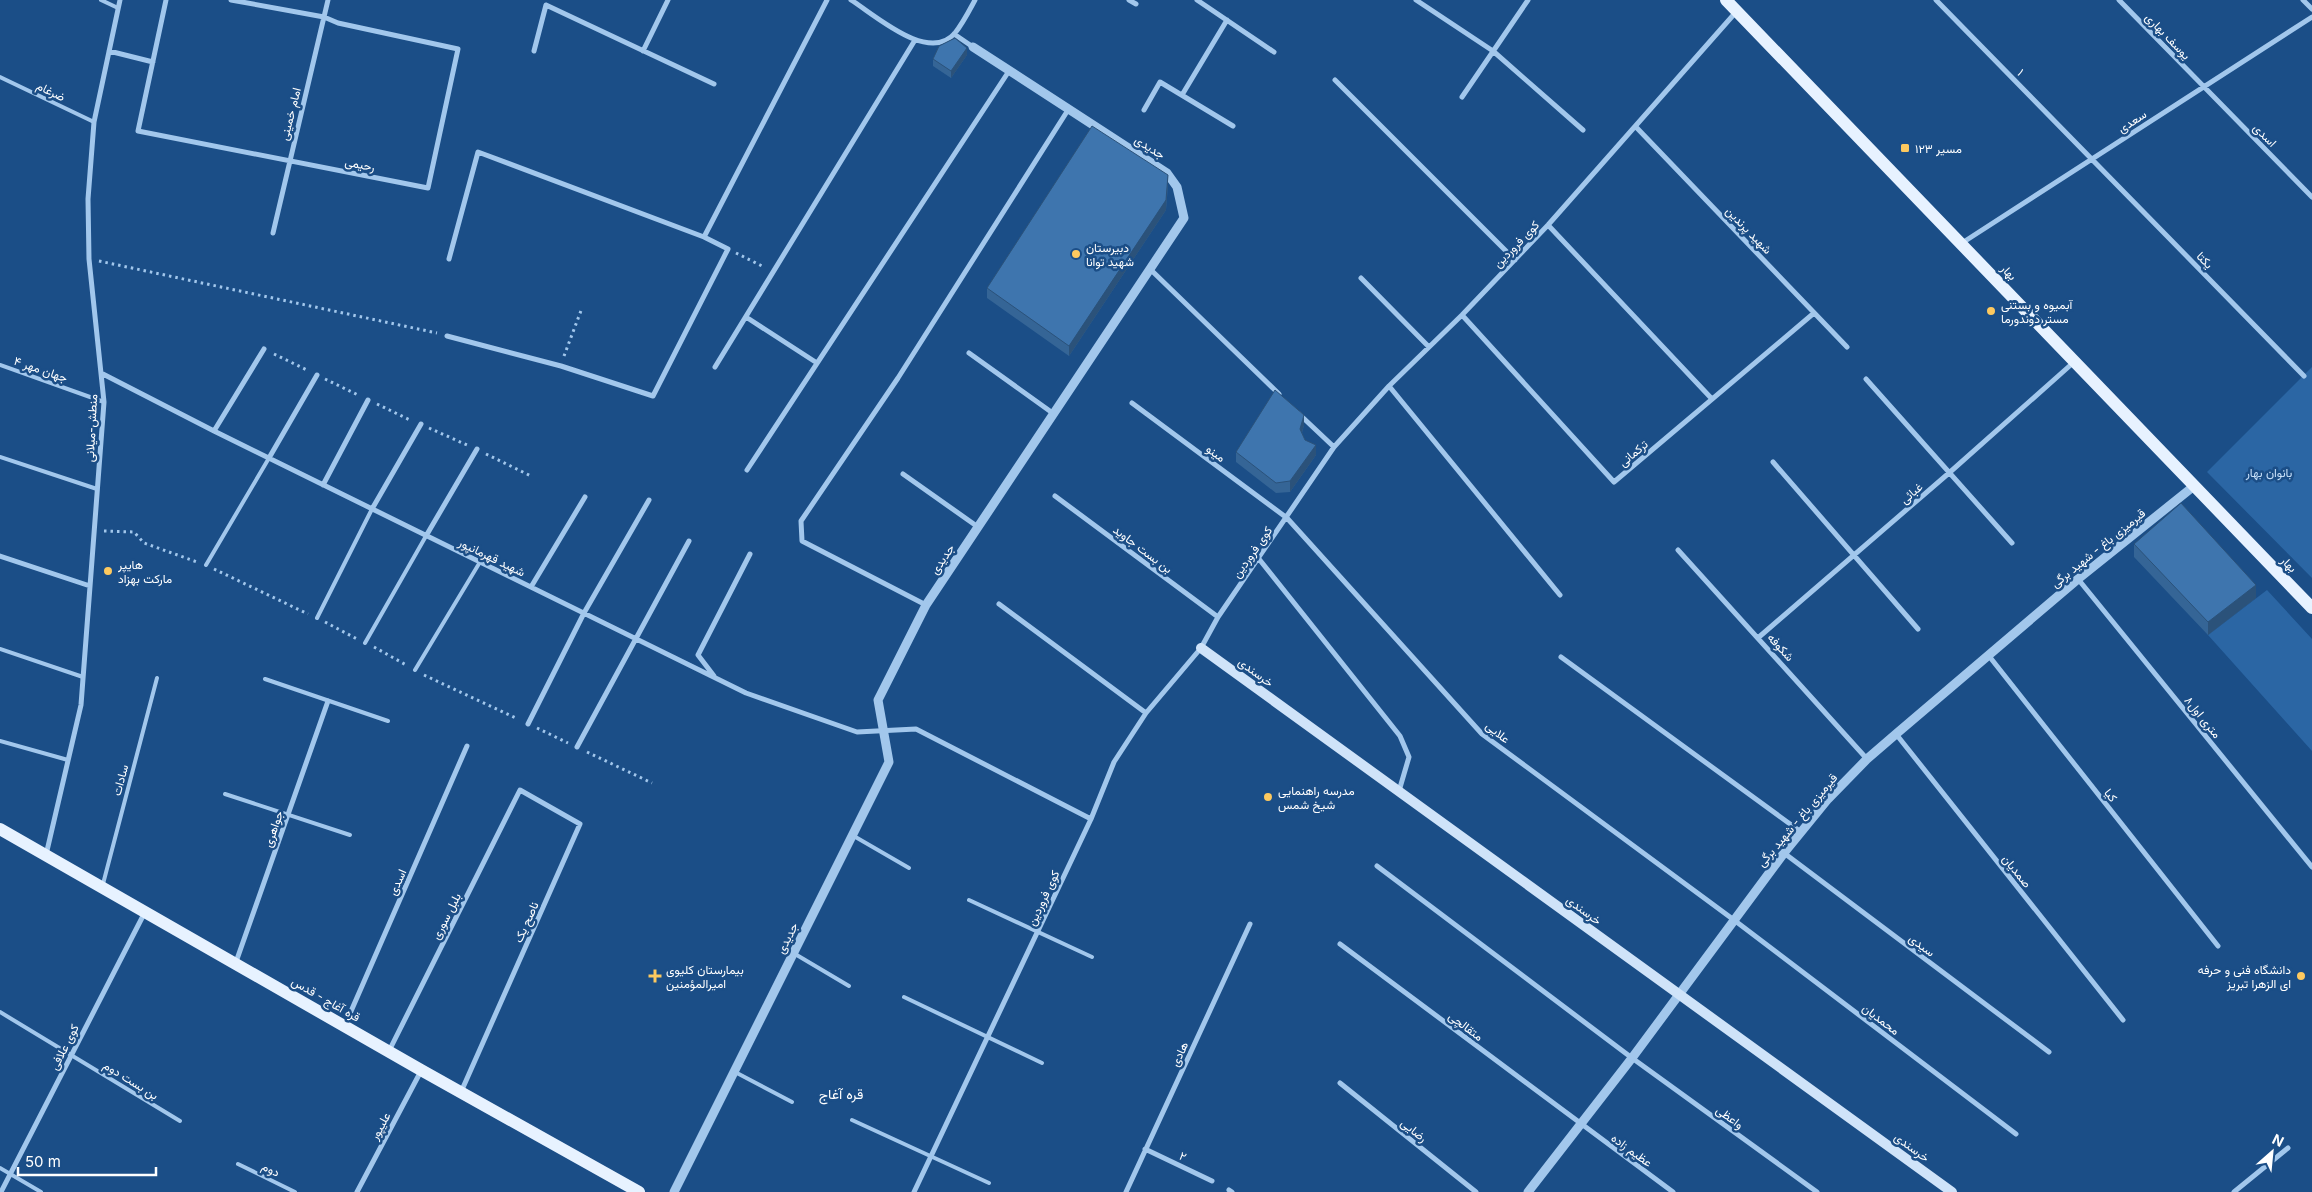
<svg xmlns="http://www.w3.org/2000/svg" width="2312" height="1192" viewBox="0 0 2312 1192" font-family="Inter,Vazirmatn,sans-serif">
<style>
.green{fill:#2b66a4}
.lines{fill:none;stroke-linecap:round;stroke-linejoin:round}
.path{stroke:#a2c7ec;stroke-width:3;stroke-dasharray:2.5 4;stroke-linecap:butt}
.service{stroke:#a2c7ec;stroke-width:4}
.minor{stroke:#a2c7ec;stroke-width:5}
.tertiary{stroke:#a2c7ec;stroke-width:9}
.secondary{stroke:#cfe3f9;stroke-width:10}
.primary{stroke:#e7f2ff;stroke-width:12}
.wall{fill:#356596}
.shaded-wall{fill:#2b527a}
.building{fill:#3e75ae;stroke:#2b527a}
.poi-dot{fill:#fdc95f;stroke:#1b4e87;stroke-width:2}
.labels{text-anchor:middle;dominant-baseline:central;stroke-width:5;stroke-linejoin:round;paint-order:stroke}
.street-label{font-size:12px;fill:#fff;stroke:#1b4e87}
.poi-label{font-size:12px;fill:#fff;stroke:#1b4e87;text-anchor:start}
.park-label{font-size:12px;fill:#c8e0f9;stroke:#1b4e87}
.neighbourhood-label{font-size:14px;fill:#fff;stroke:#1b4e87}
</style>
<rect width="100%" height="100%" fill="#1b4e87"/>
<path class="green" d="M 2312,367 L 2312,578 L 2207,472 Z
M 2267,590 L 2312,639 L 2312,751 L 2208,635 Z"/>
<g class="lines">
<path class="path" d="M 736,253 L 764,267
M 99,261 L 437,333
M 274,354 L 309,371
M 564,356 L 582,308
M 325,379 L 358,395
M 377,404 L 412,421
M 429,428 L 467,445
M 486,454 L 531,476
M 104,531 L 134,532 L 144,543 L 197,562
M 214,569 L 308,614
M 325,622 L 357,639
M 374,647 L 408,666
M 424,675 L 518,719
M 537,728 L 568,743
M 587,752 L 652,783"/>
<path class="service" d="M 101,0 L 118,8
M 0,77 L 94,122
M 0,365 L 104,402
M 0,457 L 97,489
M 206,565 L 269,458
M 317,618 L 372,509
M 365,643 L 426,536
M 0,649 L 83,677
M 415,670 L 480,562
M 265,679 L 388,721
M 0,741 L 68,760
M 225,794 L 350,835
M 852,835 L 909,868
M 103,884 L 157,678
M 969,900 L 1092,957
M 795,954 L 849,986
M 904,997 L 1042,1063
M 0,1012 L 180,1121
M 735,1072 L 792,1102
M 852,1120 L 989,1183
M 238,1164 L 295,1192
M 0,1168 L 41,1192"/>
<path class="minor" d="M 166,0 L 138,131 L 428,188 L 458,49 L 338,23 L 324,17 L 231,0
M 851,0 C 875,15 929,64 955,33 C 963,23 969,11 975,0
M 1129,0 L 1136,4
M 1197,0 L 1274,52
M 1416,0 L 1493,51 L 1583,130
M 1936,0 L 2304,376
M 2119,0 L 2312,197
M 2303,0 L 2312,9
M 954,34 L 973,47
M 109,51 L 153,62
M 534,51 L 546,5 L 714,84
M 643,51 L 668,0
M 1335,80 L 1515,260
M 1182,95 L 1227,20
M 1462,97 L 1528,0
M 1144,110 L 1160,82 L 1233,126
M 1636,127 L 1847,347
M 1548,225 L 1712,399
M 273,233 L 328,0
M 704,237 L 827,0
M 1962,243 L 2312,17
M 1150,269 L 1279,394
M 1361,278 L 1429,347
M 1462,315 L 1614,482 L 1814,313
M 746,317 L 817,363
M 447,336 L 561,366 L 653,396 L 728,249 L 704,237 L 478,152 L 449,259
M 969,353 L 1054,414
M 715,367 L 915,40
M 101,373 L 214,431 L 746,693 L 857,732 L 916,729 L 1091,819
M 1866,379 L 2012,543
M 1389,386 L 1560,595
M 1132,403 L 1287,518 L 1482,734 L 1734,920 L 2016,1134
M 1299,414 L 1334,447
M 214,431 L 264,349
M 269,458 L 317,375
M 1773,462 L 1918,629
M 747,470 L 1009,71
M 903,474 L 978,527
M 323,485 L 368,400
M 1055,496 L 1218,617
M 372,509 L 421,424
M 426,536 L 477,449
M 1678,550 L 1867,759
M 0,556 L 90,586
M 1259,559 L 1400,736 L 1409,757 L 1399,791
M 2078,579 L 2312,867
M 531,587 L 585,497
M 999,604 L 1146,713
M 926,605 L 802,541 L 801,521 L 898,378 L 1068,110
M 1759,637 L 1949,473 L 2074,362
M 1989,656 L 2218,946
M 1561,657 L 1801,832
M 714,676 L 698,655 L 750,554
M 528,724 L 584,613 L 649,500
M 1896,734 L 2123,1020
M 577,747 L 689,541
M 1784,853 L 2049,1052
M 46,855 L 81,705 L 104,402 L 89,259 L 88,199 L 94,122 L 120,0
M 1377,866 L 1632,1058 L 1817,1192
M 1340,944 L 1673,1192
M 236,962 L 328,701
M 345,1025 L 467,746
M 389,1051 L 520,790 L 580,824 L 461,1092
M 1340,1083 L 1476,1192
M 1145,1149 L 1212,1181
M 1229,1190 L 1232,1192
M 1,1192 L 145,912
M 357,1192 L 421,1071
M 914,1192 L 1091,819 L 1114,762 L 1146,713 L 1201,648 L 1218,617 L 1334,447 L 1389,386 L 1462,315 L 1548,225 L 1736,12
M 1126,1192 L 1250,924
M 2234,1192 L 2288,1148"/>
<path class="tertiary" d="M 674,1192 L 889,762 L 878,700 L 926,605 L 1184,218 L 1177,187 L 1167,173 L 973,47
M 1528,1192 L 1632,1058 L 1784,853 L 1828,799 L 1867,759 L 1896,734 L 2078,579 L 2194,486"/>
<path class="secondary" d="M 1201,648 L 1952,1192"/>
<path class="primary" d="M 1726,0 L 2312,608
M 0,829 L 421,1070 L 639,1192"/>
</g>
<path class="wall" d="M 967,55 L 951,78 L 933,66 L 933,59 Z
M 1168,185 L 1166,210 L 1069,356 L 987,298 L 987,288 Z
M 1304,425 L 1302,433 L 1305,440 L 1316,455 L 1290,492 L 1276,493 L 1236,462 L 1236,452 Z
M 2134,544 L 2256,598 L 2208,635 L 2134,557 Z"/>
<path class="shaded-wall" d="M 967,48 L 967,55 L 951,78 L 951,71 Z
M 1168,175 L 1166,210 L 1069,356 L 1069,346 Z
M 1304,415 L 1304,425 L 1300,439 L 1300,429 Z
M 1316,445 L 1316,455 L 1290,492 L 1290,481 Z
M 2256,585 L 2256,598 L 2208,635 L 2208,622 Z"/>
<path class="building" d="M 955,38 L 967,48 L 951,71 L 933,59 L 939,46 Z
M 1092,126 L 1168,175 L 1166,200 L 1069,346 L 987,288 Z
M 1275,390 L 1304,415 L 1300,429 L 1305,440 L 1316,445 L 1290,481 L 1276,483 L 1236,452 Z
M 2181,503 L 2256,585 L 2208,622 L 2134,544 Z"/>
<g class="poi-dot">
<rect x="1900" y="143" width="10" height="10" rx="2.5"/>
<circle cx="1076" cy="254" r="5"/>
<circle cx="1991" cy="311" r="5"/>
<circle cx="108" cy="571" r="5"/>
<circle cx="1268" cy="797" r="5"/>
<path d="M652.5 968.5h5v5h5v5h-5v5h-5v-5h-5v-5h5z"/>
<circle cx="2301" cy="976" r="5"/>
</g>
<g class="labels">
<g class="street-label">
<text transform="translate(2168 36) rotate(46)">یوسف بهاری</text>
<text transform="translate(2021 72) rotate(45)">۱</text>
<text transform="translate(51 91) rotate(26)">ضرغام</text>
<text transform="translate(290 114) rotate(-76)">امام خمینی</text>
<text transform="translate(2132 121) rotate(-33)">سعدی</text>
<text transform="translate(2265 135) rotate(45)">اسدی</text>
<text transform="translate(1150 147) rotate(32)">جدیدی</text>
<text transform="translate(360 164) rotate(11)">رحیمی</text>
<text transform="translate(1749 230) rotate(46)">شهید پرندین</text>
<text transform="translate(1516 244) rotate(-46)">کوی فروردین</text>
<text transform="translate(2205 260) rotate(46)">یکتا</text>
<text transform="translate(2009 272) rotate(47)">بهار</text>
<text transform="translate(41 369) rotate(19)">جهان مهر ۴</text>
<text transform="translate(91 428) rotate(-87)">منطش-میلانی</text>
<text transform="translate(1216 453) rotate(37)">مینو</text>
<text transform="translate(1633 453) rotate(-40)">ترکمانی</text>
<text transform="translate(1911 493) rotate(-41)">غبائی</text>
<text transform="translate(2098 548) rotate(-39)">قیرمیزی باغ - شهید برگی</text>
<text transform="translate(1143 549) rotate(37)">بن بست جاوید</text>
<text transform="translate(1252 552) rotate(-55)">کوی فروردین</text>
<text transform="translate(492 557) rotate(26)">شهید قهرمانپور</text>
<text transform="translate(942 559) rotate(-56)">جدیدی</text>
<text transform="translate(2289 564) rotate(46)">بهار</text>
<text transform="translate(1781 647) rotate(48)">شکوفه</text>
<text transform="translate(1256 672) rotate(36)">خرسندی</text>
<text transform="translate(2203 717) rotate(51)">۸متری اول</text>
<text transform="translate(1498 732) rotate(39)">علایی</text>
<text transform="translate(120 780) rotate(-75)">سادات</text>
<text transform="translate(2111 795) rotate(52)">کیا</text>
<text transform="translate(1797 820) rotate(-50)">قیرمیزی باغ - شهید برگی</text>
<text transform="translate(273 829) rotate(-71)">جواهری</text>
<text transform="translate(2017 871) rotate(51)">صمدیان</text>
<text transform="translate(397 882) rotate(-66)">اسدی</text>
<text transform="translate(1043 898) rotate(-65)">کوی فروردین</text>
<text transform="translate(1584 910) rotate(36)">خرسندی</text>
<text transform="translate(446 916) rotate(-63)">بلبل سوری</text>
<text transform="translate(526 922) rotate(-66)">ناصح یک</text>
<text transform="translate(787 938) rotate(-63)">جدیدی</text>
<text transform="translate(1922 945) rotate(37)">سیدی</text>
<text transform="translate(326 999) rotate(30)">قره آغاج - قدس</text>
<text transform="translate(1881 1019) rotate(37)">محمدیان</text>
<text transform="translate(1466 1026) rotate(37)">متقالچی</text>
<text transform="translate(64 1047) rotate(-63)">کوی علافی</text>
<text transform="translate(1179 1054) rotate(-65)">هادی</text>
<text transform="translate(131 1080) rotate(32)">بن بست دوم</text>
<text transform="translate(1730 1117) rotate(36)">واعظی</text>
<text transform="translate(380 1126) rotate(-62)">علیپور</text>
<text transform="translate(1414 1130) rotate(39)">رضایی</text>
<text transform="translate(1912 1147) rotate(36)">خرسندی</text>
<text transform="translate(1632 1150) rotate(36)">عظیم زاده</text>
<text transform="translate(1183 1156) rotate(25)">۲</text>
<text transform="translate(271 1169) rotate(26)">دوم</text>
</g>
<g class="poi-label">
<text x="1915" y="148">مسیر ۱۲۳</text>
<text x="1086" y="247">دبیرستان<tspan x="1086" dy="14">شهید توانا</tspan></text>
<text x="2001" y="304">آبمیوه و بستنی<tspan x="2001" dy="14">مستر دوندورما</tspan></text>
<text x="118" y="564">هایپر<tspan x="118" dy="14">مارکت بهزاد</tspan></text>
<text x="1278" y="790">مدرسه راهنمایی<tspan x="1278" dy="14">شیخ شمس</tspan></text>
<text x="666" y="969">بیمارستان کلیوی<tspan x="666" dy="14">امیرالمؤمنین</tspan></text>
<text x="2291" y="969" text-anchor="end">دانشگاه فنی و حرفه<tspan x="2291" dy="14">ای الزهرا تبریز</tspan></text>
</g>
<g class="park-label">
<text x="2269" y="472">بانوان بهار</text>
</g>
<g class="neighbourhood-label">
<text x="841" y="1093">قره آغاج</text>
</g>
</g>
<g transform="translate(2272 1152) rotate(27)" stroke="#1b4e87" stroke-width="4" paint-order="stroke">
<path d="M0-4L9 19L0 12L-9 19Z" fill="#ffffff"/>
<text y="-8" font-size="14" font-weight="bold" text-anchor="middle" fill="#ffffff">N</text>
</g>
<path d="M18 1167v8h138v-8" fill="none" stroke="#ffffff" stroke-width="2.5"/>
<text x="25" y="1167" font-size="15" fill="#ffffff" stroke="#1b4e87" stroke-width="4" paint-order="stroke">50 m</text>
</svg>
